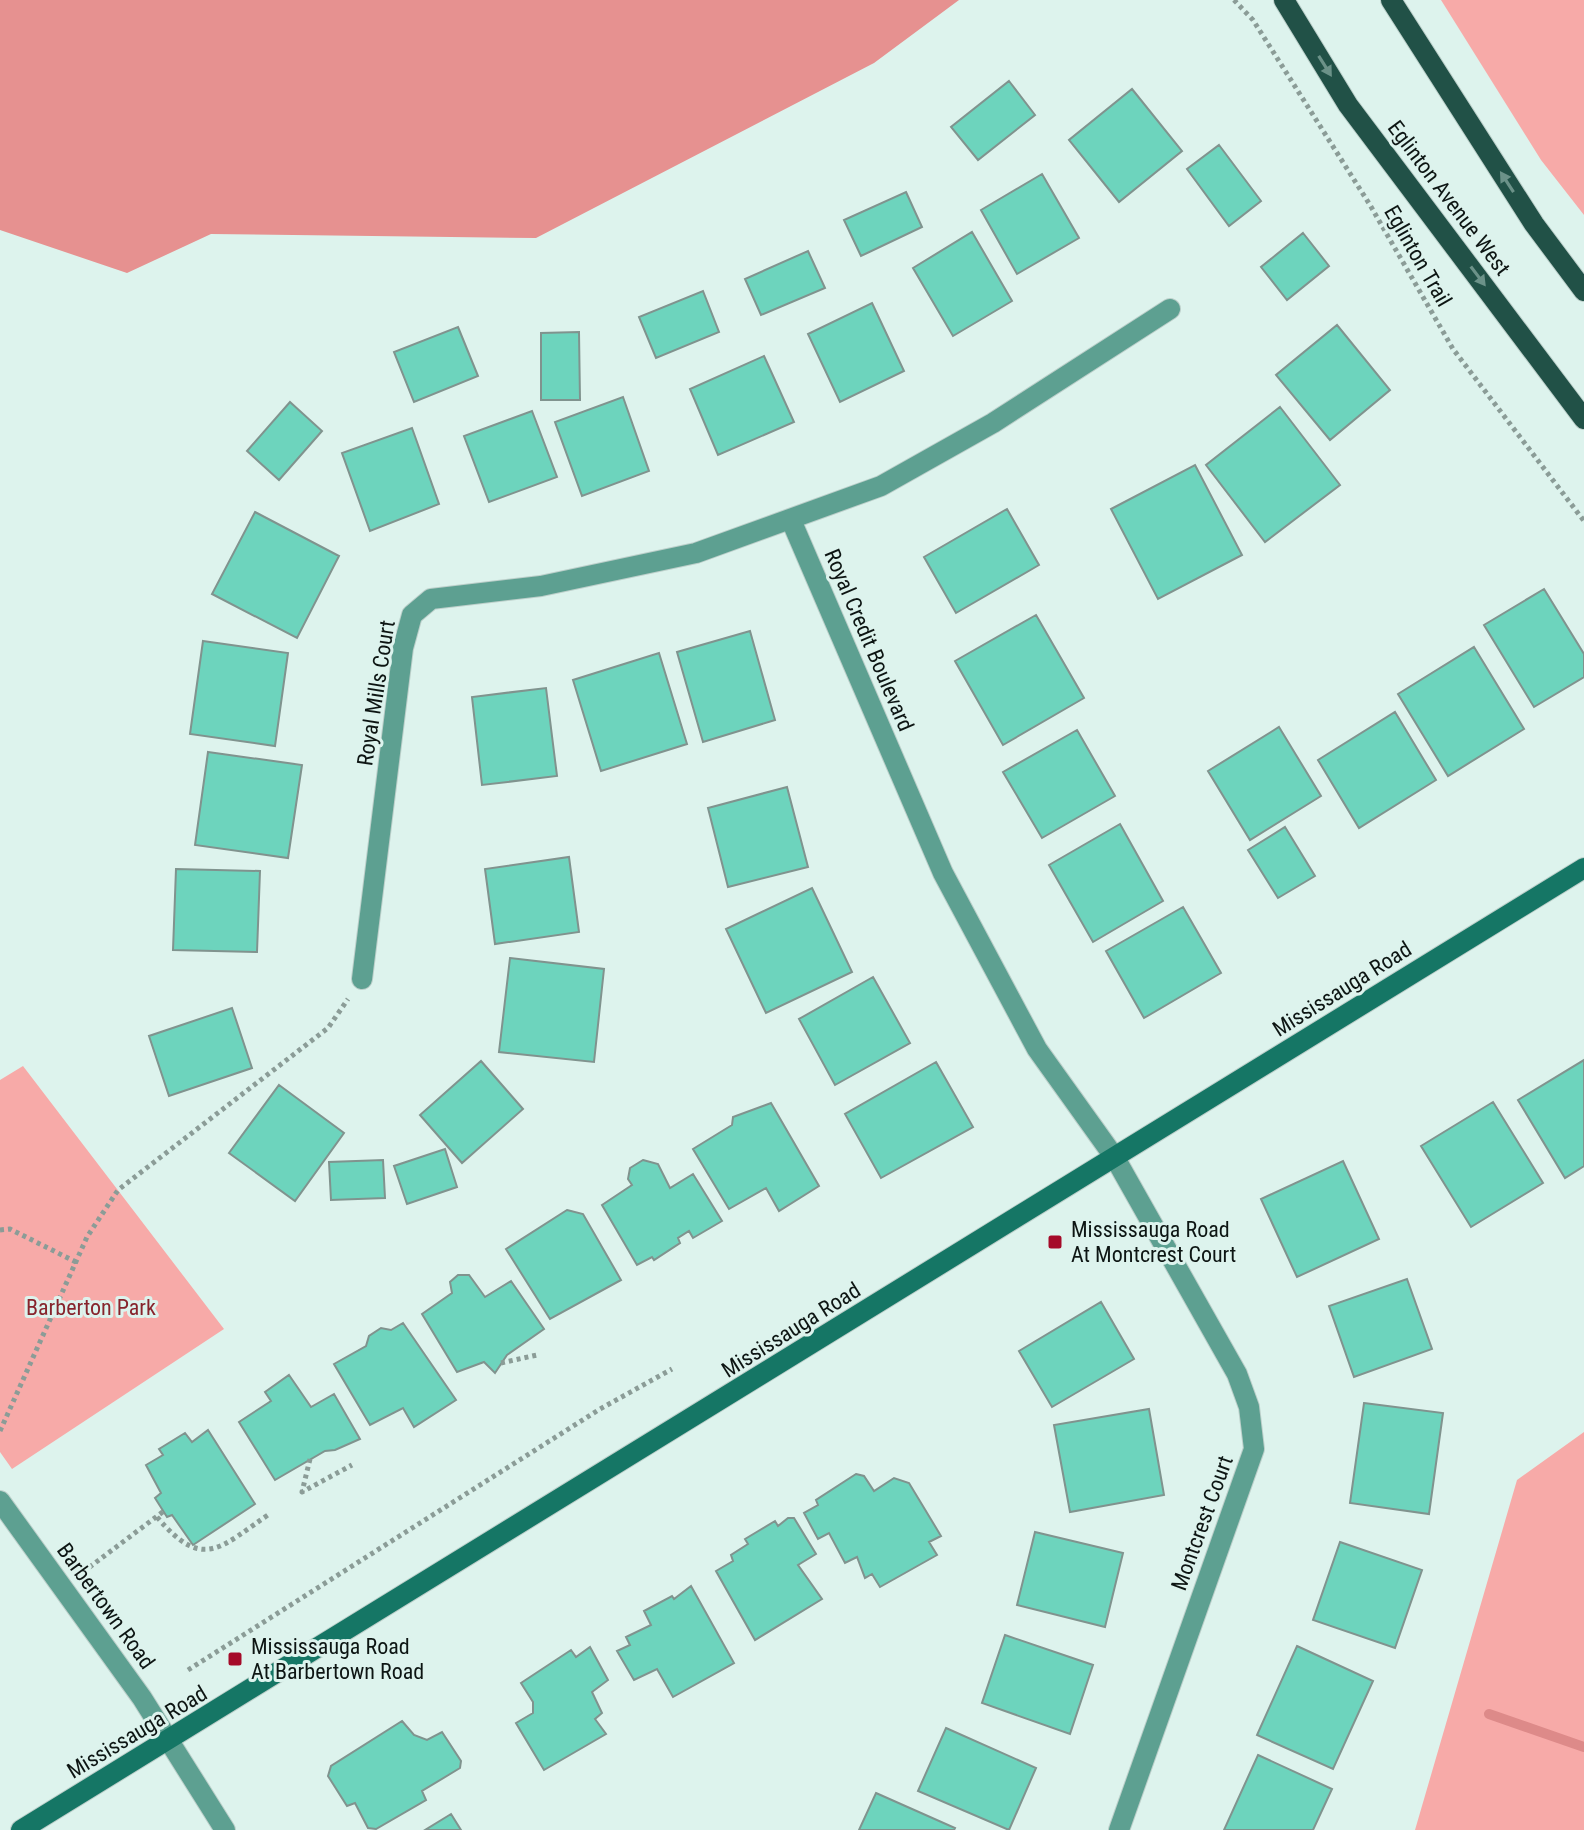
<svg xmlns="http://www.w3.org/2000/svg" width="1584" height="1830" viewBox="0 0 1584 1830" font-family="'Roboto Condensed',sans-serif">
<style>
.green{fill:#f7aaa8}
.forest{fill:#e69190}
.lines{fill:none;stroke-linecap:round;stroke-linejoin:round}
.stream{stroke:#dd8a89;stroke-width:10}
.building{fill:#6dd4bd;stroke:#80938e;stroke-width:2}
.minor-casing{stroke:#bccfca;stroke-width:22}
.secondary-casing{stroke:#bccfca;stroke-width:22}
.primary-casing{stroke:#bccfca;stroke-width:22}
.path{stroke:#8b9c97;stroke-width:5;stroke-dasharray:4 4;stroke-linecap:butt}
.minor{stroke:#5da091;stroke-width:20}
.secondary{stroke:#157665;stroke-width:20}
.primary{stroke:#215147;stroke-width:20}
.oneway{fill:#6c9289}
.poi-dot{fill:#a50a29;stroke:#ddf3ed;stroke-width:3}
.labels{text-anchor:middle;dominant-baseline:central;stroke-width:6;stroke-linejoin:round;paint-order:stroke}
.street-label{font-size:22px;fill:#0d1513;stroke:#ddf3ed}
.poi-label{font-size:22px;fill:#0d1513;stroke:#ddf3ed;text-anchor:start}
.park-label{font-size:22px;fill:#87242c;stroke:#ddf3ed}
</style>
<rect width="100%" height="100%" fill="#ddf3ed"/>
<path class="green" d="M 1441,0 L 1584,0 L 1584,215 L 1541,160 Z
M 23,1066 L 224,1329 L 12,1469 L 0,1452 L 0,1080 Z
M 1584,1432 L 1584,1830 L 1415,1830 L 1517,1480 Z"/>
<path class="forest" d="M 0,0 L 959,0 L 874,63 L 536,238 L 211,234 L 127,273 L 0,230 Z"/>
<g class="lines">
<path class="stream" d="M 1489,1714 L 1584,1747"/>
</g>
<path class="building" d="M 1009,81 L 1035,115 L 978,160 L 951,127 Z
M 1132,89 L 1182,151 L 1119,202 L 1069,140 Z
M 1219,145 L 1261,201 L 1229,226 L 1187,169 Z
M 1042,174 L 1079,238 L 1017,274 L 981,210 Z
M 906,192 L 922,227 L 861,256 L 844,220 Z
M 972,232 L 1012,301 L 953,336 L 913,268 Z
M 1303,233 L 1329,266 L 1287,300 L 1261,267 Z
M 808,251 L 825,288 L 761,315 L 745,279 Z
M 703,291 L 719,332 L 656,358 L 639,317 Z
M 872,303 L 904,371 L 840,402 L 808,334 Z
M 1337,325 L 1390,390 L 1330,440 L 1276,375 Z
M 458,327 L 478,376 L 414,402 L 394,352 Z
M 579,332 L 580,400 L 541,400 L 541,333 Z
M 764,356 L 794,422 L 718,455 L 690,389 Z
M 623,397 L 649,471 L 582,496 L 555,422 Z
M 290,402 L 322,431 L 279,480 L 247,451 Z
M 1280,407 L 1340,485 L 1265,542 L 1206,465 Z
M 532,411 L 557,477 L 489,502 L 464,436 Z
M 412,428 L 439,504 L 370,531 L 342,453 Z
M 1195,465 L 1242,555 L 1158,599 L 1111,509 Z
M 1007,509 L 1039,565 L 956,613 L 924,557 Z
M 255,512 L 339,556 L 297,638 L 212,594 Z
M 1544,589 L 1584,654 L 1584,677 L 1534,707 L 1484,625 Z
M 1036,615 L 1084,698 L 1003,745 L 955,661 Z
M 750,631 L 775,720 L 703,742 L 677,652 Z
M 203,641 L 288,653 L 275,746 L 190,734 Z
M 1474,647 L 1524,729 L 1448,776 L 1398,694 Z
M 659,653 L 687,744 L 601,771 L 573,680 Z
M 546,688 L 557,776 L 482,785 L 472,697 Z
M 1395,712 L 1436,780 L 1359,828 L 1318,760 Z
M 1279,727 L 1321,796 L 1250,840 L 1208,771 Z
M 1077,730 L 1115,796 L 1042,838 L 1003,772 Z
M 208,752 L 302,765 L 288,858 L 195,845 Z
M 787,787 L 808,867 L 728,887 L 708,808 Z
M 1120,824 L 1163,901 L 1093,942 L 1049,865 Z
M 1285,827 L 1315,876 L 1278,898 L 1248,850 Z
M 569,857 L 579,932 L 495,944 L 485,869 Z
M 176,869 L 260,871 L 257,952 L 173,950 Z
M 812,888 L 852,972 L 766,1013 L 726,929 Z
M 1183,907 L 1221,973 L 1144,1018 L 1106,951 Z
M 510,958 L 604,969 L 594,1062 L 499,1052 Z
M 873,977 L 910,1043 L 835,1085 L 799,1019 Z
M 232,1008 L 252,1068 L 169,1096 L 149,1036 Z
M 1584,1060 L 1584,1166 L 1565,1178 L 1518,1100 Z
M 481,1061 L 523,1109 L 462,1163 L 420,1115 Z
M 936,1062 L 973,1127 L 881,1178 L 845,1114 Z
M 279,1085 L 344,1133 L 295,1201 L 229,1153 Z
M 1493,1102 L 1543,1183 L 1471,1227 L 1421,1146 Z
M 771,1103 L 819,1186 L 779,1211 L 766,1188 L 729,1209 L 693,1149 L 732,1125 L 733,1117 Z
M 445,1149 L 457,1187 L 407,1204 L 394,1166 Z
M 383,1160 L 385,1198 L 331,1200 L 329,1162 Z
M 643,1160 L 658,1164 L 670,1188 L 693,1174 L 722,1221 L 693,1238 L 689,1231 L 678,1238 L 680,1243 L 654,1260 L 652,1257 L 637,1265 L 602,1205 L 632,1185 L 628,1179 L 630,1168 Z
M 1343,1161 L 1379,1239 L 1297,1277 L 1261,1199 Z
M 567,1210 L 583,1214 L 621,1280 L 550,1319 L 506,1249 Z
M 458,1275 L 469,1275 L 485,1297 L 511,1281 L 544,1329 L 507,1355 L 495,1373 L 484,1362 L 457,1372 L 422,1314 L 452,1293 L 450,1282 Z
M 1407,1279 L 1432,1349 L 1354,1377 L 1329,1306 Z
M 1101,1302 L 1134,1359 L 1052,1407 L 1019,1351 Z
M 403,1323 L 456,1400 L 414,1427 L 403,1408 L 370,1425 L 334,1364 L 366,1346 L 369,1336 L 381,1328 L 391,1330 Z
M 289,1375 L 311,1407 L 334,1394 L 360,1439 L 335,1450 L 325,1451 L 275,1480 L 239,1422 L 271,1401 L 265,1392 Z
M 1364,1403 L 1443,1413 L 1429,1514 L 1350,1503 Z
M 1149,1409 L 1164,1495 L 1070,1512 L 1054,1425 Z
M 208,1430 L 255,1504 L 193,1545 L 172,1515 L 167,1517 L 155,1498 L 161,1493 L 146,1465 L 163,1455 L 159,1449 L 185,1433 L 192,1442 Z
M 856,1474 L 864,1476 L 874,1491 L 894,1478 L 909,1483 L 941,1536 L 929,1542 L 937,1555 L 880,1587 L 872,1574 L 865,1578 L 857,1557 L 845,1563 L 829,1533 L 818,1539 L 804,1513 L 818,1505 L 816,1500 Z
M 788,1518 L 794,1518 L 816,1554 L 798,1565 L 822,1599 L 755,1640 L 716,1571 L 733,1561 L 731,1555 L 748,1544 L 745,1539 L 775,1521 L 778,1526 Z
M 1035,1532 L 1123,1553 L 1105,1627 L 1017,1605 Z
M 1340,1542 L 1422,1570 L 1395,1648 L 1313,1620 Z
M 691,1586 L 734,1663 L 673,1697 L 657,1669 L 634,1680 L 617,1651 L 630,1645 L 626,1637 L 651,1625 L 644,1611 L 672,1596 L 674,1599 Z
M 1005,1635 L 1093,1665 L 1070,1734 L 982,1703 Z
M 1297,1646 L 1373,1681 L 1333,1769 L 1257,1735 Z
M 590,1647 L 608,1680 L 592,1692 L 602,1713 L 595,1719 L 606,1734 L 544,1770 L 516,1723 L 533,1713 L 533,1702 L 521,1683 L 571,1650 L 576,1657 Z
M 402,1721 L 414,1735 L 427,1740 L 442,1732 L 461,1761 L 460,1768 L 422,1791 L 426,1800 L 376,1829 L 368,1828 L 355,1803 L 347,1806 L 328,1776 L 331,1766 Z
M 946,1728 L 1036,1768 L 1009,1830 L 918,1791 Z
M 1258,1755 L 1332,1789 L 1313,1830 L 1224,1830 Z
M 876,1793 L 955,1828 L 954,1830 L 859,1830 Z
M 451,1814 L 461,1830 L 425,1830 Z"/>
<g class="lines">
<defs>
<path id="minor" d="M 791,520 L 943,873 L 1037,1049 L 1115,1158 L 1237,1374 L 1249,1407 L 1254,1449 L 1119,1830
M 362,979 L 403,648 L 412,615 L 431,599 L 541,586 L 696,553 L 881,486 L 993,423 L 1170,309
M 0,1501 L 142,1698 L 225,1830"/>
<path id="secondary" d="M 21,1830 L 1584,868"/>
<path id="primary" d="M 1284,0 L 1348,105 L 1584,419
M 1391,0 L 1534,224 L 1584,291"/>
</defs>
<use href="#minor" class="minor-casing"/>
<use href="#secondary" class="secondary-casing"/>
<use href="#primary" class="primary-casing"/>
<path class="path" d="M 1234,0 L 1253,20 L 1370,205 L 1453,349 L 1584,521
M 0,1230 L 10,1229 L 76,1262
M 501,1363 L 537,1355
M 0,1431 L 87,1237 L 118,1190 L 328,1028 L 348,999
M 310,1459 L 302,1492 L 352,1465
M 157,1517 C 204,1573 221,1546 271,1513
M 83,1572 L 164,1511
M 188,1670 L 600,1409 L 672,1369"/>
<use href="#minor" class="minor"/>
<use href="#secondary" class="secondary"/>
<use href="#primary" class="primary"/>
</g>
<defs><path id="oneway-solid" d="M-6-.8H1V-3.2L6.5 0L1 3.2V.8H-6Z" transform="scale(2)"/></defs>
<g class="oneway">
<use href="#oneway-solid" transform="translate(1325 66) rotate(58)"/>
<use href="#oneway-solid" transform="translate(1507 182) rotate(-123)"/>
<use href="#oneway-solid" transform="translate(1478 276) rotate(53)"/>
</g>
<g class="poi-dot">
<rect x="1047" y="1234" width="16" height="16" rx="4"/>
<rect x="227" y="1651" width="16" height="16" rx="4"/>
</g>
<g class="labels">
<g class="street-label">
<text transform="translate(1449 198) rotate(53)">Eglinton Avenue West</text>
<text transform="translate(1418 256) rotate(60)">Eglinton Trail</text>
<text transform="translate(869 640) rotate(67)">Royal Credit Boulevard</text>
<text transform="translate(376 693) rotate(-81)">Royal Mills Court</text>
<text transform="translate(1342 989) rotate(-32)">Mississauga Road</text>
<text transform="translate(791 1330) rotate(-32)">Mississauga Road</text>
<text transform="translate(1202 1523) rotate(-70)">Montcrest Court</text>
<text transform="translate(106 1606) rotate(54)">Barbertown Road</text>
<text transform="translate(137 1732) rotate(-31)">Mississauga Road</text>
</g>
<g class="poi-label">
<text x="1071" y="1229">Mississauga Road<tspan x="1071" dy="25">At Montcrest Court</tspan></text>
<text x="251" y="1646">Mississauga Road<tspan x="251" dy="25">At Barbertown Road</tspan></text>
</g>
<g class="park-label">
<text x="91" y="1307">Barberton Park</text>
</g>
</g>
</svg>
